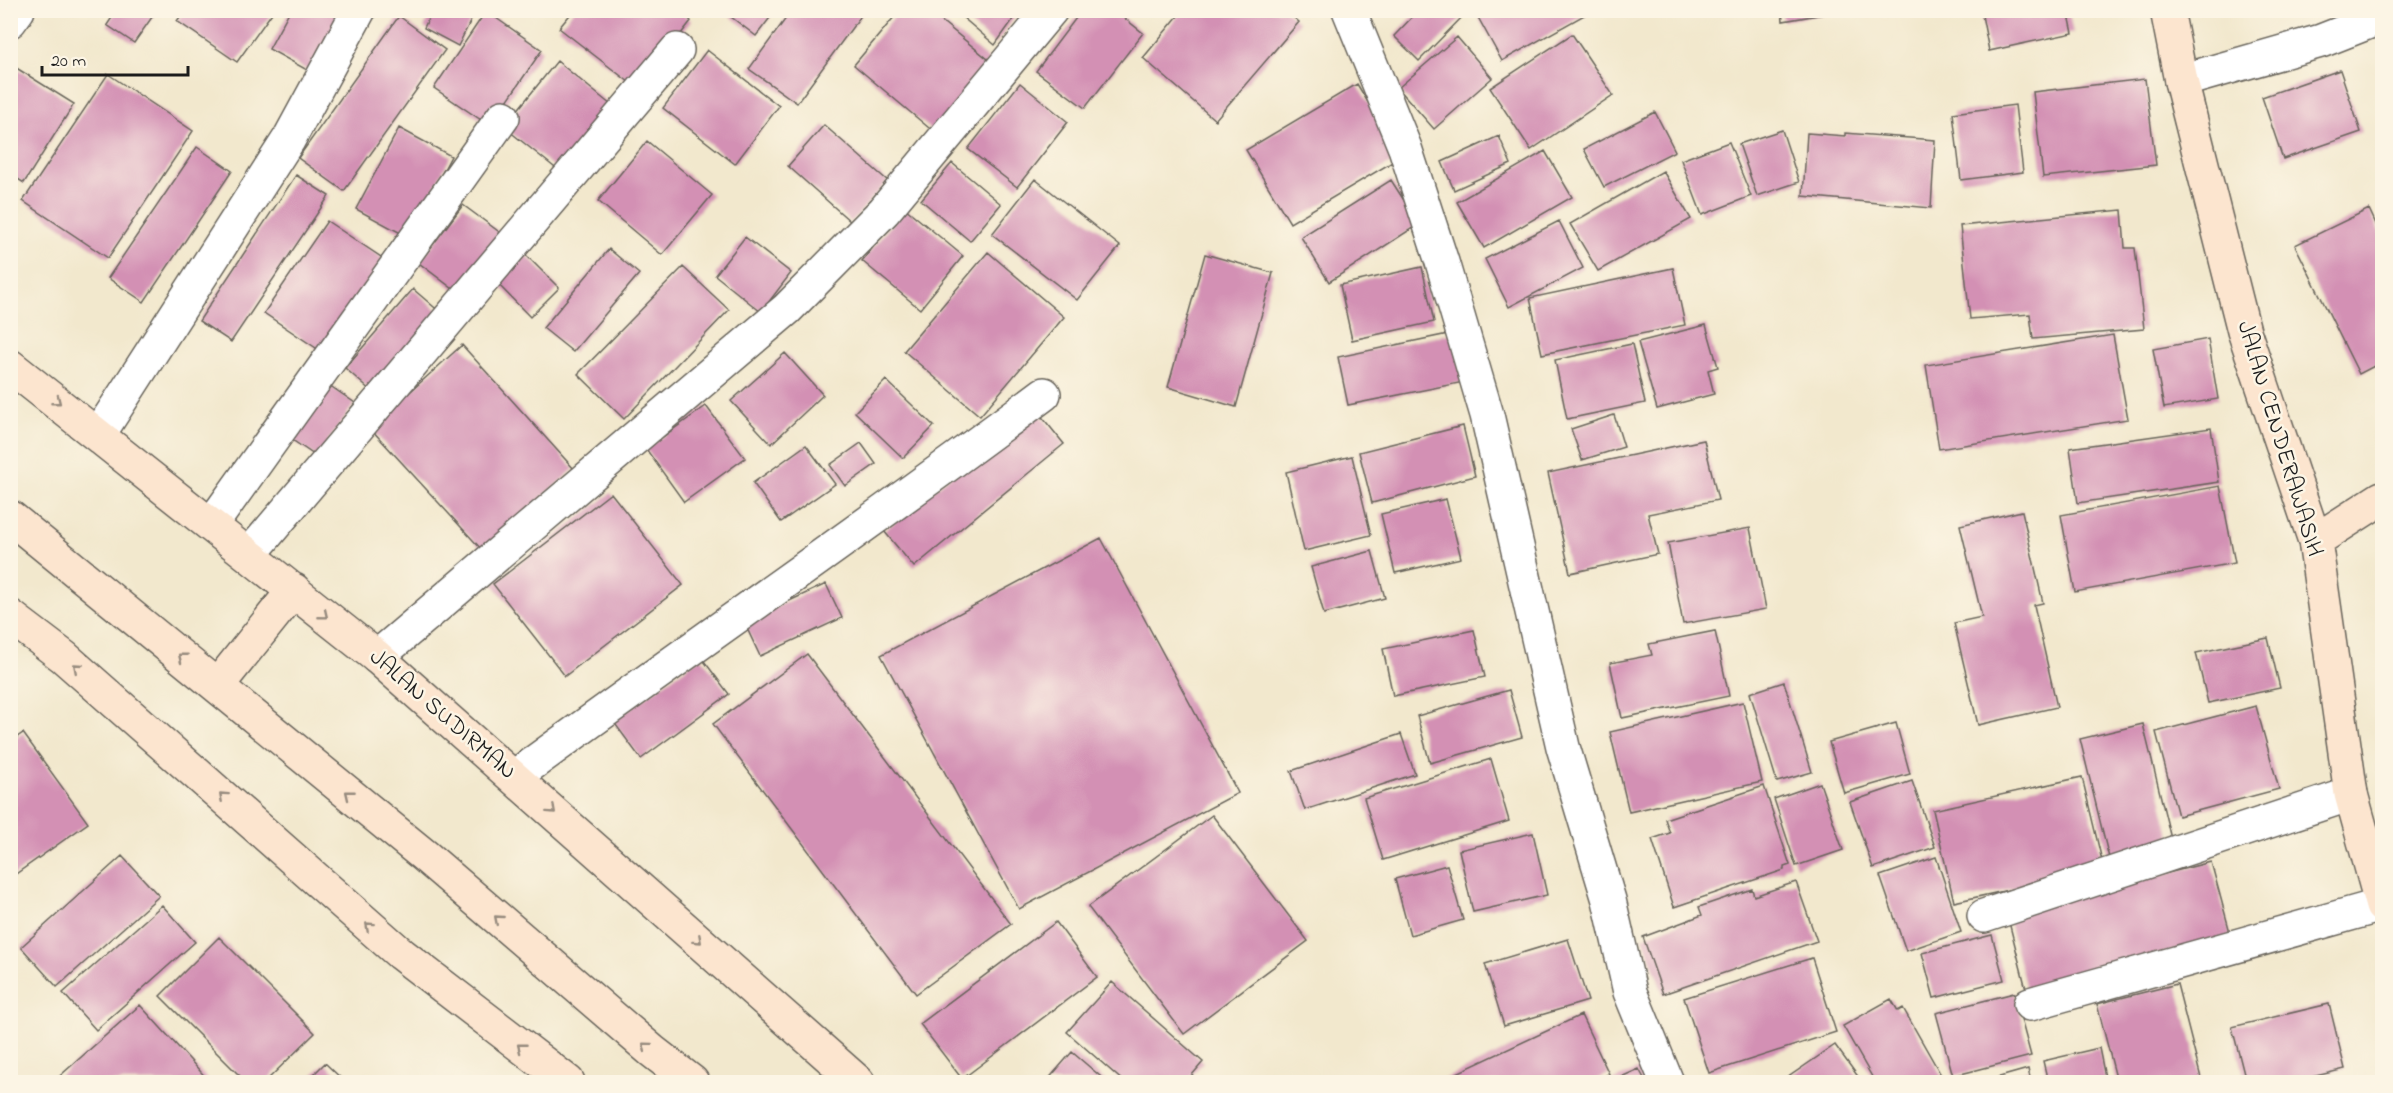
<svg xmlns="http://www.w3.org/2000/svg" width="2393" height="1093" viewBox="0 0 2393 1093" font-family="'Indie Flower',sans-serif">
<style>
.building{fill:#d390b4}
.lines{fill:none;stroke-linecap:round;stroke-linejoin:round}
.street-casing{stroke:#67635a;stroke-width:36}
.secondary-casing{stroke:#67635a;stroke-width:36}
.street{stroke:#fff;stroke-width:33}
.secondary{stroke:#fce5cf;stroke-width:33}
.oneway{stroke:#978b7e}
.labels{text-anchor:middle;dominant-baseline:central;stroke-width:5;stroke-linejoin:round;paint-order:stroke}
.street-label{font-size:24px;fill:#1c1c1c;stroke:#fcf5e5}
</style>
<rect width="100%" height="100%" fill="#fcf5e5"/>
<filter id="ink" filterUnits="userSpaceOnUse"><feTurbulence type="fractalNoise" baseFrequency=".0167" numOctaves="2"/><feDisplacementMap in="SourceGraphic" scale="12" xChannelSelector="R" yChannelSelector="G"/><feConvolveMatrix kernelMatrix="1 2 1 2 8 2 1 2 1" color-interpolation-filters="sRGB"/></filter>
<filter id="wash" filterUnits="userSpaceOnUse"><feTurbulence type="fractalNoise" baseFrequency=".008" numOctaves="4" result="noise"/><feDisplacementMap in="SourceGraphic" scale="24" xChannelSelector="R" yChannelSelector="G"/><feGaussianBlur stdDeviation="1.35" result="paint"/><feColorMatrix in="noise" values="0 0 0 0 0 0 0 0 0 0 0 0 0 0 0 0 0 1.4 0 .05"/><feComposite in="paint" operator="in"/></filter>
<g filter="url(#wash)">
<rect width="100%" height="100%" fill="#f2e8cd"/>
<g id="blocks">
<path class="building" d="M 117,10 L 157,10 L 134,43 L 107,25 Z
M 185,10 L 274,10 L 237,62 L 177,21 Z
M 290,10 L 351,10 L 316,75 L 269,49 Z
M 432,10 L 476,10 L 458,46 L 424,28 Z
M 574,10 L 679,10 L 691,21 L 638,89 L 559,28 Z
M 722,10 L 776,10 L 756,36 Z
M 792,10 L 865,10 L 797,103 L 749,69 Z
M 900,10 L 928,10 L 989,60 L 935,133 L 854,65 Z
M 954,10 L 1020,10 L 995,45 Z
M 1082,10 L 1114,10 L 1143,33 L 1085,108 L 1036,71 Z
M 1183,10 L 1285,10 L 1299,22 L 1215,120 L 1143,58 Z
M 1419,10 L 1469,10 L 1419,61 L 1394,36 Z
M 1474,10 L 1587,10 L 1588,13 L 1502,61 Z
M 1782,10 L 1835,10 L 1835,12 L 1783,21 Z
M 1981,10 L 2068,10 L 2073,33 L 1989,51 Z
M 486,11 L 542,50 L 490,126 L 434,88 Z
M 399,16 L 445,50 L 344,191 L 298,158 Z
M 1572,34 L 1613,95 L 1531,150 L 1490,88 Z
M 1457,37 L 1492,78 L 1434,129 L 1398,88 Z
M 707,50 L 779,106 L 735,164 L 663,108 Z
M 557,61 L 611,105 L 559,171 L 504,127 Z
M 10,64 L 74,104 L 24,183 L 10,174 Z
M 2340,70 L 2361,132 L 2283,159 L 2262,97 Z
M 108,74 L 193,131 L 108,258 L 23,201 Z
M 2145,79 L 2156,165 L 2043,177 L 2033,92 Z
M 1020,83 L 1068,122 L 1017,187 L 968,149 Z
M 1357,84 L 1401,157 L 1290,223 L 1246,150 Z
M 2015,105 L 2023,172 L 1961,180 L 1953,113 Z
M 1655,112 L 1675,151 L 1604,187 L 1584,149 Z
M 824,125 L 888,181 L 851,222 L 788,166 Z
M 399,128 L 451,156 L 408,237 L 356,209 Z
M 1782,130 L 1799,182 L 1757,196 L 1739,144 Z
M 1807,133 L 1845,136 L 1845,133 L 1935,140 L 1931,208 L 1803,196 Z
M 1499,136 L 1511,164 L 1454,190 L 1442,162 Z
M 647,141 L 712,195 L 662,255 L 598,201 Z
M 1729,142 L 1751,196 L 1702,215 L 1681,160 Z
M 197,147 L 232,171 L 144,302 L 108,278 Z
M 1545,151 L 1572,197 L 1484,248 L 1457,202 Z
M 952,163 L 1001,204 L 970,241 L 921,200 Z
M 1663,171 L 1691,219 L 1598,271 L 1570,224 Z
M 296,175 L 329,196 L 231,342 L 199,321 Z
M 1035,179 L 1120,246 L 1077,300 L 992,234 Z
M 1391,180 L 1419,224 L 1329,282 L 1301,237 Z
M 463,205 L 506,237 L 461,295 L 419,263 Z
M 905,208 L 963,256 L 920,309 L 862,261 Z
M 2369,209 L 2382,237 L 2382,362 L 2359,374 L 2295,245 Z
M 2122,210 L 2125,248 L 2135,248 L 2144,329 L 2033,339 L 2030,314 L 1970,319 L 1960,226 Z
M 327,221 L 384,259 L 322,352 L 264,313 Z
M 1559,221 L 1583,268 L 1509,307 L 1485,259 Z
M 745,237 L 791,273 L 761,312 L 715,275 Z
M 609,249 L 639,274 L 573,352 L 543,328 Z
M 988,252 L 1064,317 L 980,416 L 904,351 Z
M 525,254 L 559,288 L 530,317 L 497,283 Z
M 1205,254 L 1273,273 L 1236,407 L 1168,387 Z
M 683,267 L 729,310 L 624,419 L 578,374 Z
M 1422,267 L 1434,322 L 1352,340 L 1340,285 Z
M 1673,268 L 1685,325 L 1542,354 L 1530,298 Z
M 413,289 L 441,313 L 373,393 L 345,368 Z
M 1706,325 L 1718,367 L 1708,370 L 1714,394 L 1657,409 L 1638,342 Z
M 1453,333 L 1464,382 L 1348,405 L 1338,357 Z
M 2113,335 L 2128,419 L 1939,449 L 1926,365 Z
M 2208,339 L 2218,399 L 2164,408 L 2153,349 Z
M 1632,344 L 1645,403 L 1567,419 L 1555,360 Z
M 462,345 L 574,469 L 483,551 L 370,428 Z
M 785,353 L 823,395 L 771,444 L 731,401 Z
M 886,380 L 934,426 L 903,458 L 855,412 Z
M 326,383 L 355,403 L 317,457 L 288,437 Z
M 706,406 L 745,458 L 684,502 L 646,449 Z
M 1034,407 L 1064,444 L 914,567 L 884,531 Z
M 1614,415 L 1624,447 L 1582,460 L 1571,429 Z
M 1463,426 L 1475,476 L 1372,503 L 1359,452 Z
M 2211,428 L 2219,482 L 2078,503 L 2070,448 Z
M 1704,440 L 1718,500 L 1648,514 L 1658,554 L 1570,573 L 1548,473 Z
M 861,443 L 876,464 L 845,486 L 830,465 Z
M 806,445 L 835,484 L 781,522 L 753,483 Z
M 1352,456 L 1371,535 L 1304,551 L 1286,472 Z
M 2220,486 L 2235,563 L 2075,592 L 2061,515 Z
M 611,493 L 683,585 L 565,676 L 493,584 Z
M 1446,499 L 1461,558 L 1395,573 L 1381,514 Z
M 2022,511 L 2043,603 L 2034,605 L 2057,707 L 1978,725 L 1954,623 L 1982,617 L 1960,525 Z
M 1750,528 L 1766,609 L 1683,624 L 1668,543 Z
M 1101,538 L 1238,793 L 1019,909 L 881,655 Z
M 1372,551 L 1385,598 L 1324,614 L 1311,567 Z
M 826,584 L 842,618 L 760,656 L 744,622 Z
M 1474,630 L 1485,677 L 1393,696 L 1383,649 Z
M 1715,631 L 1729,696 L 1622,718 L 1610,663 L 1652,655 L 1649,644 Z
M 2268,638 L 2280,688 L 2208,703 L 2196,653 Z
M 807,654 L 1011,924 L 916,994 L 713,724 Z
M 701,657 L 729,694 L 641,759 L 613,721 Z
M 1784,682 L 1812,772 L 1777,782 L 1750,693 Z
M 1509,690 L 1522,737 L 1430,763 L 1417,716 Z
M 1743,702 L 1762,782 L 1629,812 L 1610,732 Z
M 2256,706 L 2279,789 L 2178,816 L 2156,732 Z
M 1896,723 L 1910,774 L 1844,793 L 1829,742 Z
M 2143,724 L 2172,843 L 2109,858 L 2080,739 Z
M 23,733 L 88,823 L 10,878 L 10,742 Z
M 1401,734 L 1415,774 L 1305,810 L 1291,771 Z
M 1491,759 L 1509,821 L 1383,860 L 1364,798 Z
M 2082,777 L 2104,869 L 1954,902 L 1933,810 Z
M 1912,781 L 1935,847 L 1873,868 L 1850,802 Z
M 1820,783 L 1843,850 L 1796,866 L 1774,799 Z
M 1764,786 L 1790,865 L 1784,867 L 1784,870 L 1674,907 L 1652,839 L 1670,833 L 1665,819 Z
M 1212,815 L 1308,941 L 1184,1034 L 1088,907 Z
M 1533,833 L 1547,895 L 1473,912 L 1459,850 Z
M 122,856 L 159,896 L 57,987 L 21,947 Z
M 1936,857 L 1961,932 L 1906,951 L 1880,876 Z
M 2211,862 L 2231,936 L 2026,989 L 2007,914 Z
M 1447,865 L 1463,920 L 1410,935 L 1395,879 Z
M 1796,882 L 1817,941 L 1663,994 L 1643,937 L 1702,915 L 1699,907 L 1752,889 L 1754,896 Z
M 162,905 L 195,942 L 96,1030 L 63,993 Z
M 1056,922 L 1097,977 L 962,1079 L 920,1024 Z
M 1992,935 L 2004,980 L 1934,998 L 1922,953 Z
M 219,937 L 315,1033 L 265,1082 L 246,1082 L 160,996 Z
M 1568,939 L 1588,1001 L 1504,1026 L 1485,964 Z
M 1812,958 L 1836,1032 L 1709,1073 L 1684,998 Z
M 1112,982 L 1203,1062 L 1186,1082 L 1124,1082 L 1067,1032 Z
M 2177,984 L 2202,1082 L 2117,1082 L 2097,1004 Z
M 2014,993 L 2031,1056 L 1953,1076 L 1936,1013 Z
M 1891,999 L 1898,1011 L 1903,1008 L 1945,1082 L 1875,1082 L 1843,1026 Z
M 2329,1004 L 2345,1069 L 2291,1082 L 2246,1082 L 2232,1027 Z
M 140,1005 L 210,1082 L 53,1082 Z
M 1581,1015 L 1609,1074 L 1591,1082 L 1443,1082 L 1442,1080 Z
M 1835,1045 L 1862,1082 L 1781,1082 Z
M 2099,1048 L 2106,1082 L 2048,1082 L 2043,1061 Z
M 1072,1052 L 1107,1082 L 1046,1082 Z
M 325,1063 L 345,1082 L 306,1082 Z
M 1639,1069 L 1646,1082 L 1610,1082 Z
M 2028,1069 L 2031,1082 L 1982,1082 Z"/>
</g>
</g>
<g filter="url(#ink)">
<use href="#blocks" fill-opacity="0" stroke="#67635a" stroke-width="1.5"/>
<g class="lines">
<defs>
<path id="street" d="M 1349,10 L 1405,148 L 1442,262 L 1487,415 L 1563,747 L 1609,900 L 1630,992 L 1667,1082
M 10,21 L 18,10
M 2181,81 L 2321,41 L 2382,17
M 99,434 L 289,139 L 359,10
M 212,524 L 503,117
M 250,554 L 677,50
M 377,657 L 787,309 L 884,211 L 1051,10
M 514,777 C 690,648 869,525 1044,394
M 1984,916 L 2351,794
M 2030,1004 L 2382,905"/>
<path id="secondary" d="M 2167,10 L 2181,81 L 2244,331 L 2315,541 L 2351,794 L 2382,906
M 10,366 L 377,657 L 858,1082
M 10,517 L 425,856 L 652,1051 L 692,1082
M 2315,541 L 2382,498
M 10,616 L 64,657 L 401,954 L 568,1082
M 217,686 L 294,590"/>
</defs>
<use href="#street" class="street-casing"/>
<use href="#secondary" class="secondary-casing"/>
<use href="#street" class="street"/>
<use href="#secondary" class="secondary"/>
</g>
<defs><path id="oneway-chevron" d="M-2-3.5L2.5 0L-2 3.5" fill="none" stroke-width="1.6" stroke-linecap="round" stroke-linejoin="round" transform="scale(1.5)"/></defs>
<g class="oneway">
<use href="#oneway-chevron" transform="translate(57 401) rotate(38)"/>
<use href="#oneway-chevron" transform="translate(324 615) rotate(39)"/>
<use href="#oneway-chevron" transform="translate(182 657) rotate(-141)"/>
<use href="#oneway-chevron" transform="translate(77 667) rotate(-139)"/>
<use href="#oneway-chevron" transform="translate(349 794) rotate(-141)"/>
<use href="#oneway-chevron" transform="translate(223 796) rotate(-138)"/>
<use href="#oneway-chevron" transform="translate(552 810) rotate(42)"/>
<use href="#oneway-chevron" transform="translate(498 919) rotate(-139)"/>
<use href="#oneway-chevron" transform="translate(369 926) rotate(-138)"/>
<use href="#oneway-chevron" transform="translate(698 940) rotate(42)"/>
<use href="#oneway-chevron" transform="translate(646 1046) rotate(-140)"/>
<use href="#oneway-chevron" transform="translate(521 1047) rotate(-142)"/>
</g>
</g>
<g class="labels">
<g class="street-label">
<text transform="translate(2279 439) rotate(73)">JALAN CENDERAWASIH</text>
<text transform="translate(442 715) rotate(41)">JALAN SUDIRMAN</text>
</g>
</g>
<rect width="2393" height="1093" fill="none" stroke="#fcf5e5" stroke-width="36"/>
<path d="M42 66v9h146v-9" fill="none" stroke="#1c1c1c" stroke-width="3"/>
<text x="51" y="66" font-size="18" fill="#1c1c1c" stroke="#fcf5e5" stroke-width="4.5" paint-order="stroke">20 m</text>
</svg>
